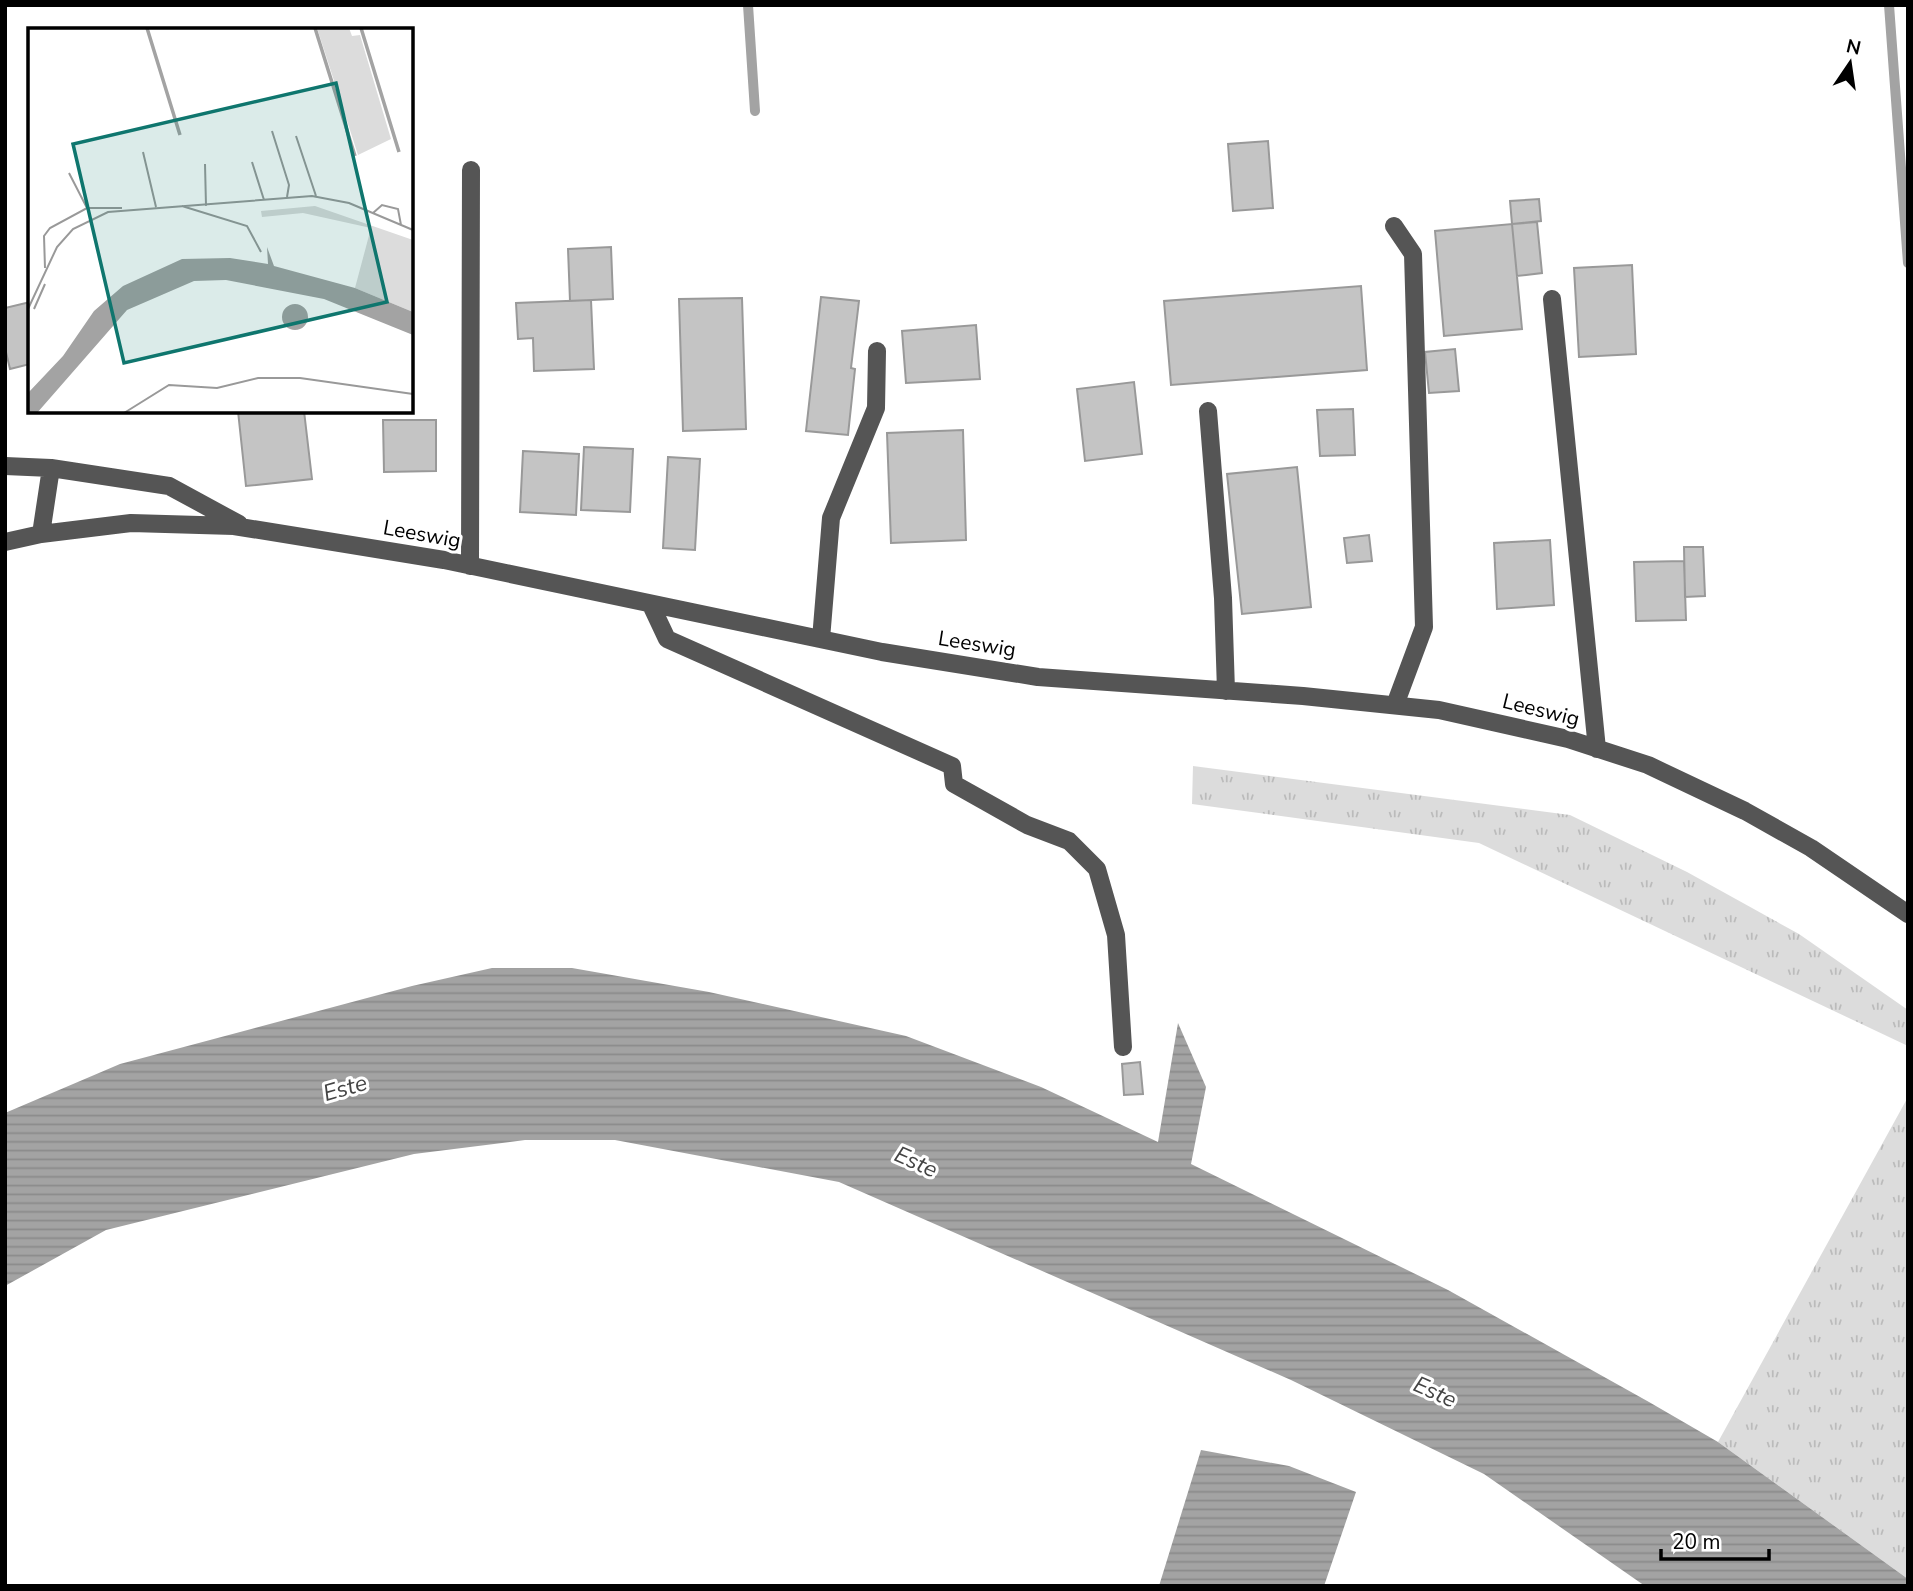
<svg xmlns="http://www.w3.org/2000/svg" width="1913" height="1591" viewBox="0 0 1913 1591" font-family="'Nunito Sans',sans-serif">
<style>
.grass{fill:url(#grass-tufts)}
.water{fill:url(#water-rules)}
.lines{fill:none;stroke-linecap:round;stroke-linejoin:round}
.stream{stroke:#a3a3a3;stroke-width:10}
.building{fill:#c4c4c4;stroke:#999;stroke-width:2}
.minor{stroke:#555;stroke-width:18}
.labels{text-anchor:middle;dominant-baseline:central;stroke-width:6;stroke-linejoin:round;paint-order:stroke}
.street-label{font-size:21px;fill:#000;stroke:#fff}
.water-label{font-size:23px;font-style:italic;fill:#444;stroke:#fff}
.inset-river{fill:none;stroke:#a3a3a3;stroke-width:3.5}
.inset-road{fill:none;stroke:#999;stroke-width:2}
.view{fill:#0f766e;fill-opacity:0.15;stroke:#0f766e;stroke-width:3.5}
.inset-edge{fill:none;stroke:#000;stroke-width:3.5}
</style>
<defs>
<pattern id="grass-tufts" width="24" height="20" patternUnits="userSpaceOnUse" patternTransform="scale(1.75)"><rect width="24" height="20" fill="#dcdcdc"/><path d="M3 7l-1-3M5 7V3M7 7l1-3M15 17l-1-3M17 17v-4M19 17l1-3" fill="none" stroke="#bbb"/></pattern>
<pattern id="water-rules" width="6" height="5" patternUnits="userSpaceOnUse" patternTransform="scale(1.75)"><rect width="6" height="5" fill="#a3a3a3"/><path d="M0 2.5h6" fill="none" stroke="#8b8b8b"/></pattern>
</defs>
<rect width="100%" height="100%" fill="#fff"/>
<path class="grass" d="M 1193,766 L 1570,815 L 1687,872 L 1799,934 L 1908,1010 L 1908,1046 L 1479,843 L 1192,804 Z
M 1908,1097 L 1908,1579 L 1718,1442 Z"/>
<path class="water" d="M 492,968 L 572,968 L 709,992 L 906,1036 L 1041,1087 L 1158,1142 L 1178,1023 L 1206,1087 L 1191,1164 L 1448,1290 L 1649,1402 L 1718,1442 L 1908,1579 L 1908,1586 L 1645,1586 L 1484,1474 L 1291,1380 L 839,1182 L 615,1140 L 525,1140 L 414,1154 L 106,1230 L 5,1286 L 5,1113 L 120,1064 L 412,986 Z
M 1201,1450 L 1289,1466 L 1356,1492 L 1324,1586 L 1159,1586 Z"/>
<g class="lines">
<path class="stream" d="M 748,5 L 755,111
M 1889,5 L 1908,263"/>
</g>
<path class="building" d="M 1268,141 L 1273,208 L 1233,211 L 1228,144 Z
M 1539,199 L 1541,221 L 1512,224 L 1510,201 Z
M 1537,222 L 1542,273 L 1517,276 L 1512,224 Z
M 1512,224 L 1522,329 L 1444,336 L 1435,231 Z
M 611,247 L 613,299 L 570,301 L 568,249 Z
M 1632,265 L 1636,354 L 1579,357 L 1574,268 Z
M 1361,286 L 1367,370 L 1171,385 L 1164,301 Z
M 821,297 L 859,301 L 851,368 L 855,369 L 848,435 L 806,431 Z
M 742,298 L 746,429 L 683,431 L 679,299 Z
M 591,300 L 594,369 L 534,371 L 533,338 L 518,339 L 516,303 Z
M 30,302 L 30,364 L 10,369 L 5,348 L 5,308 Z
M 976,325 L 980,379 L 906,383 L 902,331 Z
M 1455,349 L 1459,391 L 1429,393 L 1425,352 Z
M 1134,382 L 1142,454 L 1085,461 L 1077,389 Z
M 1353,409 L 1355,455 L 1320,456 L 1317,410 Z
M 238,411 L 304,411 L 312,479 L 246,486 Z
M 383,420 L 436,420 L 436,471 L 384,472 Z
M 963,430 L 966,540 L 891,543 L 887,433 Z
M 584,447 L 633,449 L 630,512 L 581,510 Z
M 523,451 L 579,454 L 576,515 L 520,512 Z
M 668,457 L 700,459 L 695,550 L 663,548 Z
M 1297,467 L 1311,607 L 1242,614 L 1227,474 Z
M 1369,535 L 1372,561 L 1347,563 L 1344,538 Z
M 1550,540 L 1554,605 L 1497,609 L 1494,543 Z
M 1684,547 L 1703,547 L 1705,596 L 1685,597 Z
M 1684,561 L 1686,620 L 1636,621 L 1634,562 Z
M 1140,1062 L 1143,1094 L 1124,1095 L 1122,1064 Z"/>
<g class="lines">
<path class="minor" d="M 1394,226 L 1413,254 L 1424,627 L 1395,705
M 1552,299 L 1597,749
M 1208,411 L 1223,598 L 1226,691
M 5,466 L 51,468 L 169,486 L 239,524
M 41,534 L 51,468
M 5,542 L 41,534 L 131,523 L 234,526 L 444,560 L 882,652 L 1038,677 L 1303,696 L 1439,710 L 1568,739 L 1648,765 L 1745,811 L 1811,848 L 1908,914
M 470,566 L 471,170
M 651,605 L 667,639 L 952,766 L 954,784 L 1027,825 L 1069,841 L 1097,869 L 1116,935 L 1123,1047
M 821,639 L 831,518 L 876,408 L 877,351"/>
</g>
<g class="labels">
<g class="street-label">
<text transform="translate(422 534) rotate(10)">Leeswig</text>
<text transform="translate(977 644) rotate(9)">Leeswig</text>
<text transform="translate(1541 710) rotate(14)">Leeswig</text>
</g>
<g class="water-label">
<text transform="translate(345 1088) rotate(-16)">Este</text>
<text transform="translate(916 1162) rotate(24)">Este</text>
<text transform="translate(1435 1392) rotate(24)">Este</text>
</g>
</g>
<g transform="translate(28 28)">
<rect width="385" height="385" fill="#fff"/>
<path d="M 289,0 L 321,0 L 324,8 L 332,7 L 363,111 L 330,127 ZM 287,178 L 385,212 L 385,284 L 327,260 L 343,200 L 275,185 L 234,189 L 233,183 Z" fill="#dcdcdc"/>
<path d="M 239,219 L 246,238 L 327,260 L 385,284 L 385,307 L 296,271 L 198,252 L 166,253 L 99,282 L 9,385 L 0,385 L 0,365 L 35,328 L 66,283 L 95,258 L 154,231 L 202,230 L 240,236 ZM254 289a13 13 0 1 1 26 0a13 13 0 1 1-26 0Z" fill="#a3a3a3"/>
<path class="inset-river" d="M 119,0 L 152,107M 287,0 L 327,128M 333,0 L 371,124"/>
<path class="inset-road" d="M 244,103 L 261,157 L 259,169M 268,108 L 288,168M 115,124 L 128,179M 224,134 L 236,172M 177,136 L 178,178M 41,145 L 59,180M 154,178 L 219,198 L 233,224M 345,185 L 354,177 L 370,181 L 373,197M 17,240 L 16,208 L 22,200 L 59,180 L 94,180M 0,281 L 29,219 L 45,201 L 80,184 L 284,168 L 321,175 L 385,202M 6,281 L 17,256M 96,385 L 141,357 L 189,360 L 230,350 L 272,350 L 385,366"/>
<path class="view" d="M 308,55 L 359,274 L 96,335 L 45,116 Z"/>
<rect width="385" height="385" class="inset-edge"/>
</g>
<rect width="1913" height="1591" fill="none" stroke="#000000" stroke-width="14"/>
<g transform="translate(1850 63) rotate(13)" stroke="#ffffff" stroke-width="5" paint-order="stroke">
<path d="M0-5L12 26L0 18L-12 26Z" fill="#000000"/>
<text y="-10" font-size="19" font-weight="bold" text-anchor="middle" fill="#000000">N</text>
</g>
<path d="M1661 1549v10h108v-10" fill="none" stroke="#000000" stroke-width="3.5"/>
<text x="1672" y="1549" font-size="21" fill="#000000" stroke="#ffffff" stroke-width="5" paint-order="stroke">20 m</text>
</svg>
